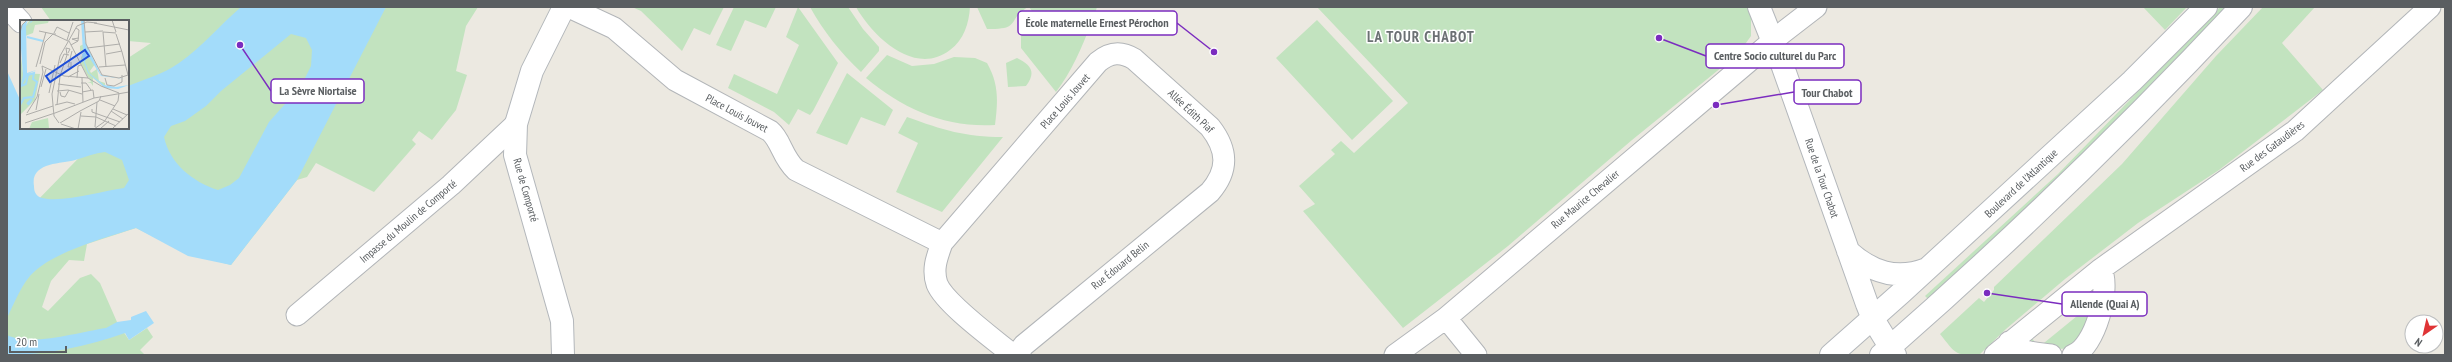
<svg xmlns="http://www.w3.org/2000/svg" width="2452" height="362" viewBox="0 0 2452 362" font-family="'PT Sans Narrow',sans-serif">
<style>
.green{fill:#c2e3bf}
.water{fill:#a3dcfa;fill-rule:evenodd}
.lines{fill:none;stroke-linecap:round;stroke-linejoin:round}
.street-casing{stroke:#b2b5b8;stroke-width:23}
.secondary-casing{stroke:#b3b7bb;stroke-width:24}
.street{stroke:#fff;stroke-width:21}
.secondary{stroke:#fff;stroke-width:22}
.labels{text-anchor:middle;dominant-baseline:central;stroke-width:3;stroke-linejoin:round;paint-order:stroke}
.street-label{font-size:11px;fill:#5a5e61;stroke:#fff}
.district-label{font-size:15px;font-weight:bold;letter-spacing:1px;fill:#6b7073;stroke:#fff}
.inset-river{fill:none;stroke:#a3dcfa;stroke-width:2}
.inset-road{fill:none;stroke:#aeadaa;stroke-width:1}
.view{fill:#1d4ed8;fill-opacity:0.15;stroke:#1d4ed8;stroke-width:2}
.inset-edge{fill:none;stroke:#5a5e61;stroke-width:2}
.leader{fill:none;stroke:#7b2cbf;stroke-width:1.5}
.callout-dot{fill:#7b2cbf;stroke:#fff;stroke-width:1.5}
.callout{fill:#fff;stroke:#7b2cbf;stroke-width:1.5}
.callout-label{font-size:12px;text-anchor:middle;font-weight:bold;fill:#5a5e61}
</style>
<rect width="100%" height="100%" fill="#ece9e1"/>
<path class="green" d="M 41,7 L 478,7 L 466,26 L 456,71 L 467,75 L 456,110 L 432,140 L 419,131 L 412,140 L 416,144 L 374,192 L 316,163 L 307,177 L 297,180 L 231,265 L 189,254 L 136,228 L 87,244 L 84,261 L 69,260 L 51,281 L 42,307 L 48,311 L 80,278 L 91,274 L 100,283 L 117,322 L 129,340 L 147,328 L 153,337 L 140,350 L 144,354 L 7,355 L 7,264 L 32,206 L 103,133 L 128,128 L 128,58 L 151,43 L 128,41 L 128,21 L 51,21 Z
M 632,7 L 724,7 L 710,35 L 694,28 L 682,51 L 641,11 Z
M 734,7 L 776,7 L 766,28 L 745,20 L 731,51 L 716,45 Z
M 798,7 L 838,63 L 813,111 L 810,115 L 798,109 L 789,125 L 774,112 L 728,88 L 734,74 L 777,94 L 799,45 L 786,37 Z
M 810,7 L 848,7 L 863,29 L 879,47 L 879,51 L 861,72 C 840,52 824,32 810,7 Z
M 856,7 L 970,7 C 969,23 964,40 950,50 C 915,77 873,37 856,7 Z
M 977,7 L 1028,7 C 1006,20 1022,30 987,29 Z
M 1029,7 L 1097,7 L 1094,17 L 1076,14 L 1058,22 L 1046,20 L 1034,14 Z
M 1317,7 L 1751,7 L 1751,36 L 1738,54 L 1632,140 L 1508,246 L 1403,328 L 1303,211 L 1315,204 L 1299,186 L 1335,154 L 1331,150 L 1341,141 L 1354,153 L 1408,103 Z
M 2143,7 L 2187,7 L 2165,30 Z
M 2220,7 L 2227,7 L 2089,149 L 1929,300 L 1925,296 L 2058,174 Z
M 2263,7 L 2315,7 L 2282,43 L 2323,90 L 2219,170 L 2138,223 L 2065,279 L 2006,329 L 1979,355 C 1954,355 1956,354 1940,334 L 1979,298 L 1984,302 L 1994,290 L 1994,287 L 2122,164 L 2216,56 Z
M 1317,20 L 1393,101 L 1352,140 L 1276,58 Z
M 1083,21 L 1091,24 C 1081,49 1072,71 1056,92 L 1021,48 L 1021,32 L 1034,25 L 1054,30 Z
M 887,55 L 912,66 L 934,64 L 954,57 L 975,58 L 987,63 C 999,84 998,101 995,125 C 946,128 903,109 866,78 Z
M 1017,58 C 1032,65 1036,73 1026,86 L 1008,87 L 1006,63 Z
M 847,73 L 893,110 L 885,126 L 861,117 L 847,145 L 816,133 Z
M 907,117 C 943,130 965,137 1003,137 L 942,212 L 896,192 L 918,143 L 898,133 Z
M 2089,292 L 2096,296 L 2096,300 C 2089,330 2090,350 2054,349 C 2046,349 2037,350 2029,348 L 2027,342 L 2030,336 L 2039,347 L 2093,303 L 2085,293 Z"/>
<path class="water" d="M 241,7 L 386,7 L 297,180 L 231,265 L 188,256 L 136,228 C 107,237 57,251 35,271 C 22,282 14,304 7,318 L 7,71 L 21,102 L 21,128 L 128,128 L 128,86 C 145,79 164,74 179,63 C 202,47 220,25 241,7 ZM 291,34 L 306,38 L 312,50 L 311,66 L 301,86 L 269,122 L 239,178 L 230,185 L 218,190 C 193,182 170,164 164,137 L 171,126 L 185,121 L 206,106 L 221,91 ZM 105,152 L 122,160 L 129,180 L 124,188 C 101,191 64,203 42,198 C 36,196 34,192 34,186 C 30,162 61,164 75,160 C 85,157 95,153 105,152 Z
M 146,311 L 154,323 L 129,340 L 125,333 C 88,346 46,355 7,355 L 7,335 C 31,347 79,332 106,328 L 117,322 L 131,320 L 131,317 Z"/>
<g class="lines">
<defs>
<path id="street" d="M 7,7 L 21,22
M 569,7 L 614,28 L 675,80 L 770,131 C 781,140 782,157 796,170 L 942,243 C 937,257 932,269 937,284 C 945,304 995,340 1013,355
M 942,243 L 1098,62 C 1110,52 1121,51 1134,59 L 1210,127 C 1228,150 1229,170 1210,192 L 1024,345 L 1016,355
M 297,315 L 451,185 L 516,124
M 1446,318 L 1476,355
M 2009,342 C 2021,353 2035,353 2051,355
M 1395,355 L 1446,318 L 1781,34 L 1816,7
M 1995,355 L 2101,269 L 2295,131 L 2430,7
M 2073,355 C 2095,348 2111,288 2101,269"/>
<path id="secondary" d="M 1759,7 L 1783,67 L 1867,304 L 1873,319 L 1895,355
M 1848,251 C 1871,272 1896,281 1927,269
M 563,355 L 562,321 L 515,155 L 516,124 L 532,71 L 564,7
M 1831,355 L 1901,293 L 2132,81 L 2206,7
M 1881,355 C 2007,245 2127,129 2241,7"/>
</defs>
<use href="#street" class="street-casing"/>
<use href="#secondary" class="secondary-casing"/>
<use href="#street" class="street"/>
<use href="#secondary" class="secondary"/>
</g>
<g class="labels">
<g class="street-label">
<text transform="translate(1065 101) rotate(-49)">Place Louis Jouvet</text>
<text transform="translate(1191 111) rotate(43)">Allée Édith Piaf</text>
<text transform="translate(737 113) rotate(28)">Place Louis Jouvet</text>
<text transform="translate(2272 146) rotate(-37)">Rue des Gataudières</text>
<text transform="translate(1822 178) rotate(71)">Rue de la Tour Chabot</text>
<text transform="translate(2021 183) rotate(-43)">Boulevard de l'Atlantique</text>
<text transform="translate(526 190) rotate(74)">Rue de Comporté</text>
<text transform="translate(1585 199) rotate(-40)">Rue Maurice Chevalier</text>
<text transform="translate(408 221) rotate(-40)">Impasse du Moulin de Comporté</text>
<text transform="translate(1120 265) rotate(-39)">Rue Édouard Belin</text>
</g>
<g class="district-label">
<text x="1421" y="36">LA TOUR CHABOT</text>
</g>
</g>
<g transform="translate(20 20)">
<rect width="109" height="109" fill="#ece9e1"/>
<path d="M 10,0 L 29,0 L 28,3 L 15,5 L 13,13 L 5,16 L 6,5 ZM 64,24 L 66,36 L 71,37 L 75,44 L 70,51 L 71,53 L 77,49 L 79,61 L 85,63 L 85,68 L 73,58 L 73,66 L 71,63 L 67,63 L 71,62 L 61,44 L 61,37 L 65,33 L 60,31 L 60,26 ZM 0,30 L 3,53 L 20,54 L 15,80 L 0,95 ZM 28,98 L 29,108 L 9,109 L 12,102 Z" fill="#c2e3bf"/>
<path d="M 8,0 L 6,5 L 9,4 L 11,1 L 14,0 L 9,4 L 6,6 L 7,53 L 16,50 L 8,54 L 0,69 L 3,55 L 0,15 L 2,5 ZM 61,0 L 64,0 L 65,21 L 81,55 L 105,59 L 81,56 L 67,34 L 65,42 L 69,53 L 84,65 L 96,67 L 109,65 L 98,69 L 85,68 L 68,53 L 63,40 L 62,34 L 66,31 L 63,32 L 64,25 L 63,31 Z" fill="#a3dcfa"/>
<path class="inset-river" d="M 7,17 L 23,21M 7,84 L 12,79 L 8,85M 0,85 L 4,78 L 13,77 L 17,62 L 13,59 L 14,53 L 8,55 L 6,64 L 1,66"/>
<path class="inset-road" d="M 64,0 L 66,24 L 82,55 L 99,58 L 108,55M 92,0 L 96,12M 74,3 L 109,10M 19,11 L 33,14M 65,12 L 83,11M 83,12 L 86,47M 83,12 L 96,13M 0,13 L 2,5 L 7,0M 34,13 L 37,7 L 49,13M 36,14 L 33,14 L 48,21M 96,14 L 102,32M 47,20 L 53,2M 49,21 L 68,58 L 81,66 L 99,73M 58,21 L 52,19 L 59,18M 51,25 L 58,21 L 59,10 L 56,8M 67,28 L 100,24M 102,32 L 108,55M 86,34 L 102,31M 47,35 L 46,28 L 50,29 L 48,33M 51,42 L 51,47 L 48,47 L 52,31M 40,43 L 44,34 L 49,35M 20,44 L 25,22 L 33,14M 22,46 L 44,56 L 68,58M 16,47 L 26,12M 79,47 L 105,45M 48,57 L 59,51M 57,58 L 58,46 L 61,45M 62,58 L 63,82M 85,58 L 87,65 L 94,66 L 102,62 L 102,55M 61,63 L 66,63 L 71,70M 38,64 L 61,67M 21,67 L 26,49M 37,71 L 48,70 L 62,74M 40,72 L 41,76 L 45,77 L 49,70M 62,72 L 73,70 L 74,78M 29,73 L 35,45M 80,80 L 95,86M 35,85 L 47,82 L 55,84M 37,85 L 40,56 L 47,35M 72,89 L 72,92 L 100,102M 93,89 L 107,95M 16,90 L 19,74M 60,91 L 79,81 L 81,76M 91,91 L 103,99M 7,93 L 17,77 L 23,52 L 22,46M 35,93 L 74,78 L 109,72M 6,95 L 33,86M 61,96 L 76,97M 76,97 L 96,106M 5,103 L 35,93M 39,103 L 34,96 L 32,74 L 40,36 L 57,6 L 67,2 L 77,3M 40,103 L 60,91M 41,104 L 56,109M 75,107 L 77,82M 93,108 L 109,93M 58,109 L 61,92M 74,109 L 84,102 L 98,81 L 99,73M 80,109 L 89,101"/>
<path class="view" d="M 65,30 L 69,36 L 30,62 L 26,56 Z"/>
<rect width="109" height="109" class="inset-edge"/>
</g>
<path class="leader" d="M1214 52L1177 23M1659 38L1706 56M240 45L271 91M1716 105L1794 92M1987 293L2062 304"/>
<g class="callout-dot">
<circle cx="1214" cy="52" r="4"/>
<circle cx="1659" cy="38" r="4"/>
<circle cx="240" cy="45" r="4"/>
<circle cx="1716" cy="105" r="4"/>
<circle cx="1987" cy="293" r="4"/>
</g>
<g class="callout">
<rect x="1018" y="11" width="159" height="24" rx="4"/>
<rect x="1706" y="44" width="138" height="24" rx="4"/>
<rect x="271" y="79" width="93" height="24" rx="4"/>
<rect x="1794" y="80" width="67" height="24" rx="4"/>
<rect x="2062" y="292" width="85" height="24" rx="4"/>
</g>
<g class="callout-label">
<text x="1097" y="27">École maternelle Ernest Pérochon</text>
<text x="1775" y="60">Centre Socio culturel du Parc</text>
<text x="318" y="95">La Sèvre Niortaise</text>
<text x="1827" y="97">Tour Chabot</text>
<text x="2105" y="308">Allende (Quai A)</text>
</g>
<rect width="2452" height="362" fill="none" stroke="#5a5e61" stroke-width="16"/>
<g transform="translate(2424 334) rotate(214)"><circle r="19" fill="#ffffff" stroke="#bdbfc0"/>
<path d="M0-3L7 15L0 10L-7 15Z" fill="#df3436"/>
<text y="-6" font-size="11" font-weight="bold" text-anchor="middle" fill="#5a5e61">N</text>
</g>
<path d="M10 346v6h56v-6" fill="none" stroke="#5a5e61" stroke-width="2"/>
<text x="16" y="346" font-size="12" fill="#5a5e61" stroke="#ffffff" stroke-width="3" paint-order="stroke">20 m</text>
</svg>
